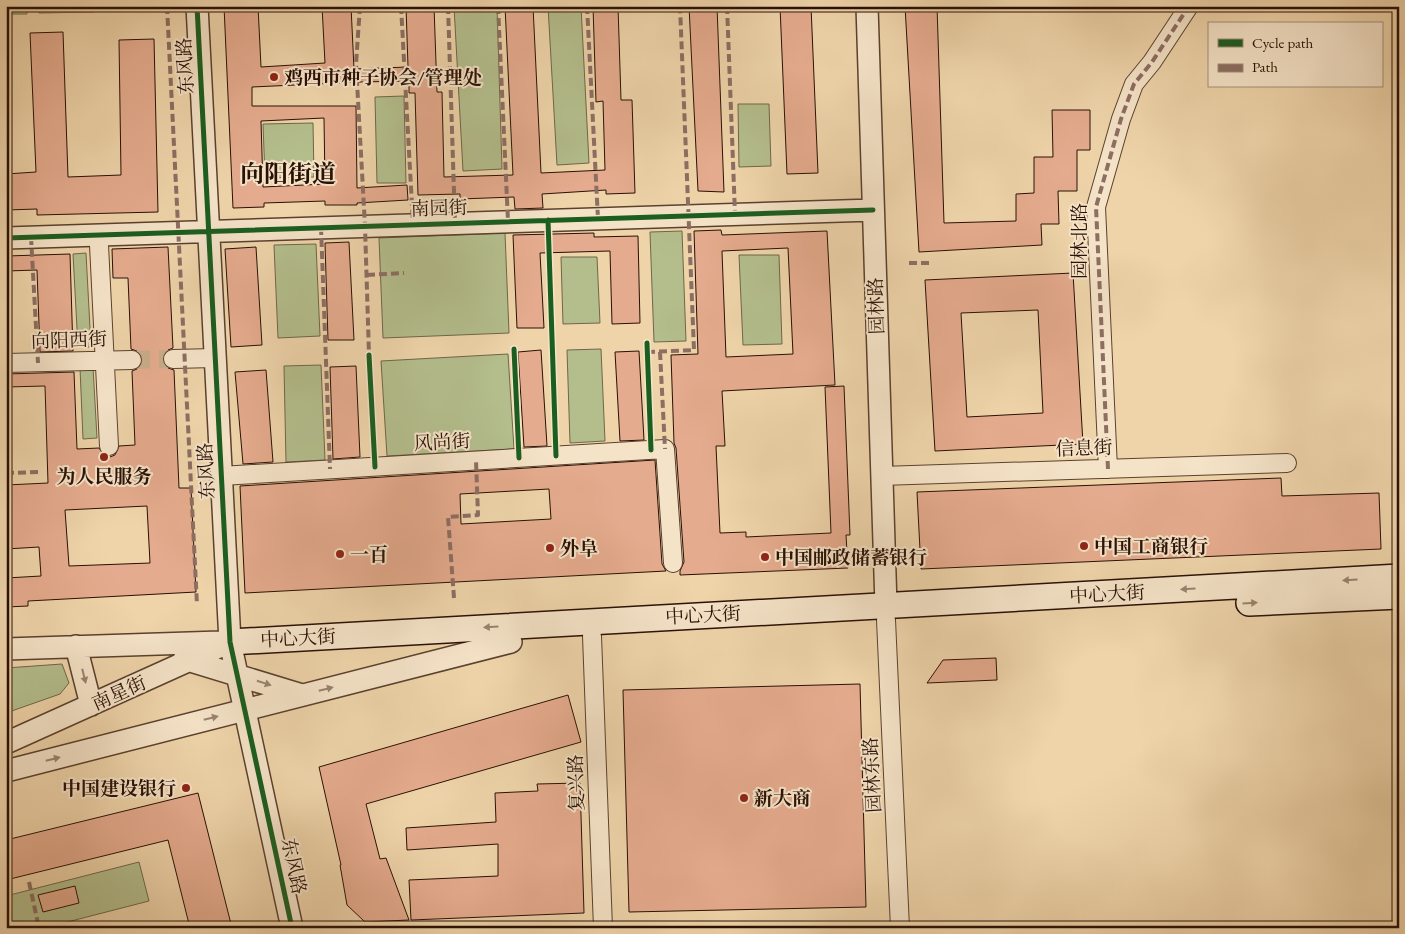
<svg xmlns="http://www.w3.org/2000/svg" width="1405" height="934" viewBox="0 0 1405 934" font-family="'EB Garamond','Noto Serif SC',serif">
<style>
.green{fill:#b4be8d;stroke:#6e6749}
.building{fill:#e5ab8e;stroke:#291005;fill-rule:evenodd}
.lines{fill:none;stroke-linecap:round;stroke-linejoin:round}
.minor-tunnel{stroke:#c7ad89;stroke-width:18;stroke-dasharray:18 9;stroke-linecap:butt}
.minor-casing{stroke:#5a412e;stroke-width:20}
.tertiary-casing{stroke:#5a412e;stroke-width:24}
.secondary-casing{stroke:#291005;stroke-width:28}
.minor{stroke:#f5e3c8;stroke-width:18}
.tertiary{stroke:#f5e3c8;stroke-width:21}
.secondary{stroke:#f5e3c8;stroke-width:25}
.rail{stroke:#291005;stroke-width:4;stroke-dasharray:9 9;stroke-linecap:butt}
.quiet{stroke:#8d6e63;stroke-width:4;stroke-dasharray:8 4;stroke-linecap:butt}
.cycleway-casing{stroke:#f5e3c8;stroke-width:8}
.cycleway{stroke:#1b5e20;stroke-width:5}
.oneway{fill:#998470}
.poi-dot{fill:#8f2418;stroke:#f5e3c8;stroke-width:2}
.labels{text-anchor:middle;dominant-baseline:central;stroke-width:4;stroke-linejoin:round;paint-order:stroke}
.street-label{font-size:19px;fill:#291005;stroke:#f5e3c8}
.poi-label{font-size:19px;font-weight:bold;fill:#291005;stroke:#f5e3c8;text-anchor:start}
.district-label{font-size:24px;font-weight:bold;fill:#291005;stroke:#f5e3c8}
</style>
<rect width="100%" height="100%" fill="#efd4aa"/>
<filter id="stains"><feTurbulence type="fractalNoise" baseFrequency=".004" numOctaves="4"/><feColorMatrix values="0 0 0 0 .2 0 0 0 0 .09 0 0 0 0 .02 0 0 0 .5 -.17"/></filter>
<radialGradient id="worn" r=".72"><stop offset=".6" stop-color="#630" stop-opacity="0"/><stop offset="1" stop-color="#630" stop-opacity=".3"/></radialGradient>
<path class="green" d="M 6,6 L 26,6 L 27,14 L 6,14 Z
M 39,6 L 94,6 L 94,12 L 39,13 Z
M 454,6 L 497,6 L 502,169 L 463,171 Z
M 548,6 L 581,6 L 589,163 L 557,165 Z
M 404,96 L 406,183 L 377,183 L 375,97 Z
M 738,104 L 769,104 L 771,166 L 739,167 Z
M 313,123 L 314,177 L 265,178 L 263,124 Z
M 682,231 L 686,341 L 654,342 L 650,232 Z
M 505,233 L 509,333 L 383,338 L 379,238 Z
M 316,244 L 320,336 L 278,338 L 274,245 Z
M 86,253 L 91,347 L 78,347 L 73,254 Z
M 739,255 L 779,255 L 782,344 L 743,345 Z
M 561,257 L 597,257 L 600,323 L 563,324 Z
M 601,349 L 605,441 L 570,443 L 567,350 Z
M 508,354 L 514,449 L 387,456 L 381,361 Z
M 321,365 L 325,460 L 286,462 L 284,366 Z
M 93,367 L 97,438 L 83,439 L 80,368 Z
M 62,664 L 69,683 L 60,694 L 6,713 L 6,668 Z
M 139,862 L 149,901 L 44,928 L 6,928 L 6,896 Z"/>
<path class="building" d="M 224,6 L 258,6 L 261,67 L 325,63 L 322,6 L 351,6 L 354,69 L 408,67 L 406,6 L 434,6 L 437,92 L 442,92 L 444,177 L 513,175 L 505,6 L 533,6 L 541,173 L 605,170 L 603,101 L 596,102 L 593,6 L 618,6 L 621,100 L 632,100 L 635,193 L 606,194 L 606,190 L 542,194 L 543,208 L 515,209 L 514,197 L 460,199 L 460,194 L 418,195 L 415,93 L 409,93 L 409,81 L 360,82 L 252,87 L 252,106 L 356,106 L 357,188 L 407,185 L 408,200 L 357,203 L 357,205 L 325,205 L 325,201 L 264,203 L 264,207 L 233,208 ZM 324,118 L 325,184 L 263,187 L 261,121 Z
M 689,6 L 717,6 L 724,192 L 698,191 Z
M 780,6 L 811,6 L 818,173 L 787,174 Z
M 905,6 L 937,6 L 944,223 L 1016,221 L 1016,194 L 1034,193 L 1034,157 L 1053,157 L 1052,110 L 1090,110 L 1090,150 L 1077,150 L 1077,191 L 1058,191 L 1059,224 L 1041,224 L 1042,245 L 919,252 Z
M 63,32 L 68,177 L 121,175 L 119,40 L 154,39 L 158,212 L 37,215 L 37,209 L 6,210 L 6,174 L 36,172 L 30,33 Z
M 721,230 L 722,235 L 827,231 L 835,385 L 722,391 L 725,446 L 716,446 L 720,533 L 746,532 L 746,537 L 831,533 L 825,387 L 844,386 L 850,535 L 846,535 L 848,568 L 680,575 L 680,571 L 684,562 L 676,448 L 674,443 L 671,355 L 698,354 L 694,231 ZM 788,248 L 793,354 L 726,357 L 722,251 Z
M 594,233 L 594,237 L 638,236 L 640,323 L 612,324 L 610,251 L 540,253 L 544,328 L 517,328 L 513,235 Z
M 349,242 L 354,340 L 328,340 L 325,243 Z
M 168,247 L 173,348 L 168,350 L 164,354 L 162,360 L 168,368 L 174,370 L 179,488 L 191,488 L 196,592 L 28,601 L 28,606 L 6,607 L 6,578 L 41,576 L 39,547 L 6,549 L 6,485 L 48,483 L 45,386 L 6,387 L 6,374 L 74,372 L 77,449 L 99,448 L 104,455 L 110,457 L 115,455 L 119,446 L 135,445 L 132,371 L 137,369 L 141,365 L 143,359 L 137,351 L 131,349 L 128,278 L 113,278 L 112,249 ZM 147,506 L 150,563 L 69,566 L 65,510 Z
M 256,247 L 262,345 L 231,347 L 225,249 Z
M 70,254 L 73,351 L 40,352 L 37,270 L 6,271 L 6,256 Z
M 1073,273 L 1083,444 L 935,451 L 925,280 ZM 1038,310 L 1043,413 L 967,417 L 961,313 Z
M 541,350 L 547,446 L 524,447 L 518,352 Z
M 639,351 L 644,440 L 620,441 L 615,352 Z
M 356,366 L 360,457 L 333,459 L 330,367 Z
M 266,370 L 273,462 L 243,464 L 235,372 Z
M 655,460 L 662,564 L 666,571 L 245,593 L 240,486 ZM 549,489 L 551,519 L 461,524 L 460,494 Z
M 1281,478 L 1282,496 L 1379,493 L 1381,549 L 921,569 L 917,492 Z
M 996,658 L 997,680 L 927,683 L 943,660 Z
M 860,684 L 866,907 L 629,912 L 623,690 Z
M 568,695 L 581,742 L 366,804 L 380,859 L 386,858 L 409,920 L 365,922 L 347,905 L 340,865 L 341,865 L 319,767 Z
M 580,783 L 584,913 L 411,920 L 409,880 L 498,876 L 498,844 L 407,850 L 406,828 L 496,822 L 495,793 L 538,791 L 537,784 Z
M 198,793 L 232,928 L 190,928 L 168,840 L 6,880 L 6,840 Z
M 75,886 L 79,903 L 43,912 L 38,895 Z"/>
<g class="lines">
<path class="minor-tunnel" d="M 132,360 L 173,359"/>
<defs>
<path id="minor" d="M 99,245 L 109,446
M 173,359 L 215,358
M 6,363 L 132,360
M 1108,469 L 1096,207 L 1121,119 L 1134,84 L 1152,62 L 1189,6
M 221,476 L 665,449 L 673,563
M 881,476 L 1287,463
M 886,620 L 900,928
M 592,636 L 603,928"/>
<path id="tertiary" d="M 197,6 L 230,642 L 292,928
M 867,6 L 886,606
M 6,238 L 873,210
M 76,646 L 91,705
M 6,649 L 220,642
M 184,659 L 302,695
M 6,743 L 230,642
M 6,771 L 511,642"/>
<path id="secondary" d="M 1249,603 L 1399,596
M 230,642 L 1399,577"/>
</defs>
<use href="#minor" class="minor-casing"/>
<use href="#tertiary" class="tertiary-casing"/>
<use href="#secondary" class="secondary-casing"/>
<use href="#minor" class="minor"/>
<use href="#tertiary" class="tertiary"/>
<use href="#secondary" class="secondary"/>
<path class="rail" d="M 1390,928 L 1399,914"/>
<path class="quiet" d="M 167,6 L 197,605
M 360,6 L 356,64 L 365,226 L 369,355
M 401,6 L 413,224
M 448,6 L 455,223
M 498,6 L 508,221
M 587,6 L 598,219
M 727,6 L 735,214
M 321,227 L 330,469
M 31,237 L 38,363
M 909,263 L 932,263
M 367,275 L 404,273
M 647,352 L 694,350 L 680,6
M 660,352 L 665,449
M 1108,469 L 1096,207 L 1121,119 L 1134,84 L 1152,62 L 1189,6
M 6,473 L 42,472
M 454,598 L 448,517 L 478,515 L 476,461
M 29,882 L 39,928"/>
<defs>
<path id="cycleway" d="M 197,6 L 230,642 L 292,928
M 548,220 L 556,456
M 6,238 L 873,210
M 647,343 L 651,450
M 514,349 L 519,458
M 369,355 L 375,467"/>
</defs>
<use href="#cycleway" class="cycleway-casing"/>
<use href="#cycleway" class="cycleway"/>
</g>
<defs><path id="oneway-solid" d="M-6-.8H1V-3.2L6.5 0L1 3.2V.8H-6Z" transform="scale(1.25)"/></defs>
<g class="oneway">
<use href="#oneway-solid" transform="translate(1350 580) rotate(177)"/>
<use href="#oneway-solid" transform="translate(1188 589) rotate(177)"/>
<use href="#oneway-solid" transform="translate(1250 603) rotate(-3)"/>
<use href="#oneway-solid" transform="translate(491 627) rotate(177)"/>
<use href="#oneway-solid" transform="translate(84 676) rotate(76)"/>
<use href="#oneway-solid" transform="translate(264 683) rotate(18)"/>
<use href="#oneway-solid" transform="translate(326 689) rotate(-14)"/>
<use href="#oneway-solid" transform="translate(211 718) rotate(-14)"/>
<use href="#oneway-solid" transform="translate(53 759) rotate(-14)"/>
</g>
<g class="poi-dot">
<circle cx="274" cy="77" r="5"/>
<circle cx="104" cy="457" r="5"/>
<circle cx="1084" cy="546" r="5"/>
<circle cx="550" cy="548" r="5"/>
<circle cx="340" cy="554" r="5"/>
<circle cx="765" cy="557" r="5"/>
<circle cx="186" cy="788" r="5"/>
<circle cx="744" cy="798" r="5"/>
</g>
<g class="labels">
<g class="street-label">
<text transform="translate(185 66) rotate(-93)">东风路</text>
<text transform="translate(439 208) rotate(-2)">南园街</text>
<text transform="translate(1079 241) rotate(-90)">园林北路</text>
<text transform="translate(876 306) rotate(-92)">园林路</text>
<text transform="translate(69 340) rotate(-2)">向阳西街</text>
<text transform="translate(442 442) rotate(-3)">风尚街</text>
<text transform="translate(1084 448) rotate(-2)">信息街</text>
<text transform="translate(206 471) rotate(-93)">东风路</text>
<text transform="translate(1107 594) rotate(-3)">中心大街</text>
<text transform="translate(703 615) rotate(-3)">中心大街</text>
<text transform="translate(298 638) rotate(-3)">中心大街</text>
<text transform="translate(119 693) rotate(-24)">南星街</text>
<text transform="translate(872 775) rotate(-93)">园林东路</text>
<text transform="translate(576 783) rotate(-92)">复兴路</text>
<text transform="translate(294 866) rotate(78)">东风路</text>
</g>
<g class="poi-label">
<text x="284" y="77">鸡西市种子协会/管理处</text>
<text x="104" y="476" text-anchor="middle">为人民服务</text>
<text x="1094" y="546">中国工商银行</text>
<text x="560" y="548">外阜</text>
<text x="350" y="554">一百</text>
<text x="775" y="557">中国邮政储蓄银行</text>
<text x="176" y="788" text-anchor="end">中国建设银行</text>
<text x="754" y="798">新大商</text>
</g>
<g class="district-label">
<text x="288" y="173">向阳街道</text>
</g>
</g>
<rect width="1405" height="934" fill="none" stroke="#efd4aa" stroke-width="25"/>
<rect x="8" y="8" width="1390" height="919" fill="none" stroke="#291005" stroke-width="2.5"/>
<rect x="12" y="12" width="1380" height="909" fill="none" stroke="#291005"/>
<rect x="1208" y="22" width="175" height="65" fill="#f5e3c8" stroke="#a38f7a"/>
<rect x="1218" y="39" width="25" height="8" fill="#1b5e20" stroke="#a38f7a"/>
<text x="1252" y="48" font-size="15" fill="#291005">Cycle path</text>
<rect x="1218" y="64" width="25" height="8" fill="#8d6e63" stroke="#a38f7a"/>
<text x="1252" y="72" font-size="15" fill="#291005">Path</text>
<rect width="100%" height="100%" filter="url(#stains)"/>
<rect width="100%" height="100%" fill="url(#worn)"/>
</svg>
